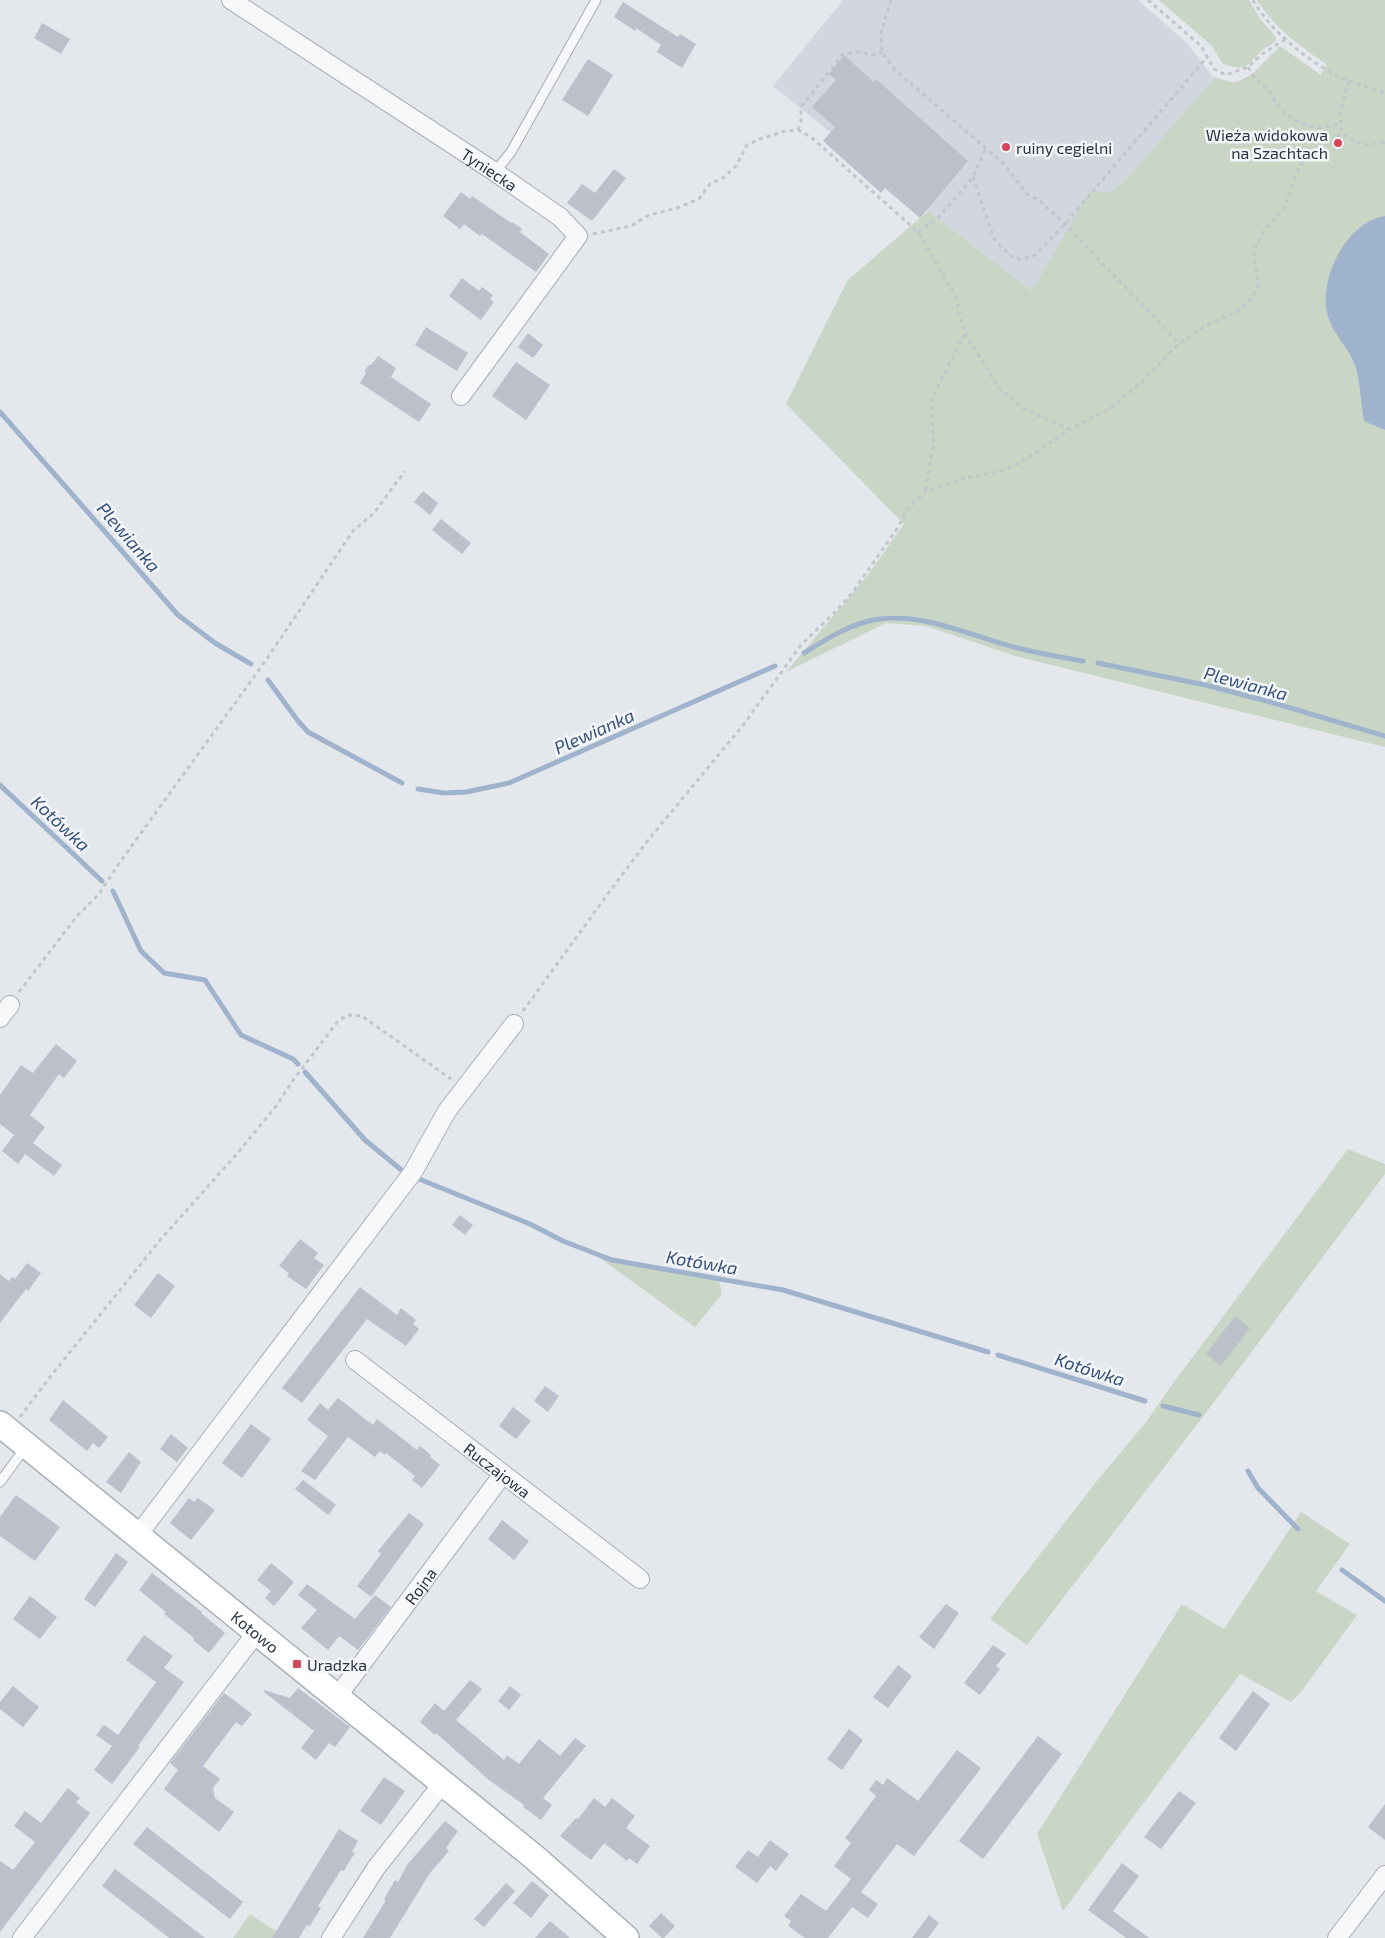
<svg xmlns="http://www.w3.org/2000/svg" width="1385" height="1938" viewBox="0 0 1385 1938" font-family="'Exo 2',sans-serif">
<style>
.built{fill:#d2d6de}
.green{fill:#c9d6c5}
.water{fill:#9fb4cc}
.lines{fill:none;stroke-linecap:round;stroke-linejoin:round}
.stream{stroke:#9fb4cc;stroke-width:5}
.building{fill:#bbc0ca}
.lane-casing{stroke:#a9aeb7;stroke-width:11}
.street-casing{stroke:#a9aeb7;stroke-width:20}
.secondary-casing{stroke:#a9aeb7;stroke-width:28}
.path{stroke:#c2c5cb;stroke-width:3;stroke-dasharray:4 4;stroke-linecap:butt}
.lane{stroke:#f7f8fa;stroke-width:9}
.street{stroke:#f7f8fa;stroke-width:18}
.secondary{stroke:#fff;stroke-width:25}
.poi-dot{fill:#d1495b;stroke:#f4f6f9;stroke-width:2}
.labels{text-anchor:middle;dominant-baseline:central;stroke-width:5;stroke-linejoin:round;paint-order:stroke}
.poi-label{font-size:16px;fill:#2b3445;stroke:#f4f6f9;text-anchor:start}
.street-label{font-size:16px;fill:#2b3445;stroke:#f4f6f9}
.water-label{font-size:18px;font-style:italic;fill:#34527a;stroke:#f4f6f9}
</style>
<rect width="100%" height="100%" fill="#e4e7ec"/>
<path class="built" d="M 843,0 L 1138,0 L 1187,43 L 1217,82 L 1032,291 L 928,211 L 773,86 Z"/>
<path class="green" d="M 1159,0 L 1249,0 L 1261,20 L 1276,37 L 1276,40 C 1272,45 1265,47 1260,52 C 1245,68 1246,71 1223,64 L 1212,46 Z
M 1257,0 L 1385,0 L 1385,747 L 1015,656 L 926,626 L 886,623 L 786,672 L 867,576 L 904,524 L 786,404 L 847,281 L 928,211 L 1032,291 L 1090,191 L 1111,192 L 1128,178 L 1215,77 L 1234,83 L 1251,75 L 1280,46 L 1321,75 L 1326,64 C 1300,46 1273,27 1257,0 Z
M 1348,1149 L 1385,1164 L 1385,1174 L 1205,1414 L 1027,1645 L 990,1619 L 1096,1482 L 1146,1422 L 1174,1382 Z
M 593,1253 L 719,1281 L 722,1294 L 695,1327 Z
M 1301,1512 L 1350,1544 L 1316,1591 L 1357,1615 L 1302,1691 L 1291,1702 L 1240,1674 L 1063,1911 L 1037,1834 L 1182,1604 L 1224,1629 Z
M 250,1914 L 286,1938 L 233,1938 Z"/>
<path class="water" d="M 1385,216 L 1385,430 L 1364,421 C 1361,405 1360,379 1355,365 C 1349,349 1336,337 1330,322 C 1314,285 1345,222 1385,216 Z"/>
<g class="lines">
<path class="stream" d="M 0,412 L 178,615 L 215,643 L 251,664
M 804,653 C 825,640 848,625 873,620 C 917,612 959,631 1000,643 C 1027,652 1055,656 1083,661
M 1098,663 L 1205,685 L 1267,701 L 1385,736
M 268,680 L 298,721 L 308,732 L 402,783
M 0,785 L 102,881
M 418,789 L 444,793 L 466,792 L 509,783 L 775,666
M 113,891 L 141,951 L 164,973 L 205,980 L 241,1035 L 293,1059 L 298,1064
M 305,1072 L 365,1140 L 405,1173
M 419,1179 L 530,1224 L 563,1241 L 612,1260 L 783,1290 L 988,1352
M 998,1355 L 1145,1401
M 1163,1406 L 1199,1415
M 1248,1471 L 1258,1488 L 1298,1529
M 1342,1570 L 1385,1601"/>
</g>
<path class="building" d="M 623,2 L 678,37 L 680,34 L 696,44 L 682,68 L 657,52 L 661,45 L 636,28 L 635,31 L 614,17 Z
M 42,23 L 70,39 L 61,54 L 34,38 Z
M 844,55 L 874,82 L 876,79 L 968,161 L 920,218 L 885,188 L 881,193 L 823,141 L 835,127 L 812,107 L 836,80 L 829,74 Z
M 588,59 L 613,75 L 588,116 L 562,100 Z
M 614,169 L 626,178 L 592,221 L 567,203 L 582,184 L 595,193 Z
M 461,192 L 470,199 L 472,196 L 511,223 L 512,222 L 522,229 L 520,232 L 549,254 L 536,272 L 482,234 L 480,236 L 464,224 L 460,229 L 443,216 Z
M 462,278 L 479,291 L 482,287 L 493,295 L 490,299 L 494,302 L 481,320 L 449,296 Z
M 426,327 L 468,353 L 457,371 L 415,345 Z
M 528,333 L 543,345 L 533,358 L 518,347 Z
M 378,356 L 396,368 L 391,377 L 431,404 L 419,422 L 360,383 L 366,373 L 365,370 L 369,365 L 372,364 Z
M 516,362 L 550,385 L 526,420 L 492,396 Z
M 423,491 L 438,503 L 430,515 L 414,502 Z
M 441,519 L 471,543 L 462,554 L 432,530 Z
M 56,1044 L 77,1061 L 64,1078 L 59,1074 L 30,1115 L 45,1127 L 33,1143 L 62,1165 L 54,1176 L 25,1154 L 18,1164 L 2,1151 L 14,1135 L 0,1124 L 0,1095 L 21,1065 L 33,1073 Z
M 460,1215 L 473,1225 L 465,1235 L 452,1225 Z
M 300,1239 L 318,1253 L 314,1258 L 324,1265 L 306,1289 L 287,1276 L 289,1273 L 279,1266 Z
M 27,1263 L 41,1273 L 28,1291 L 26,1289 L 0,1323 L 0,1274 L 9,1281 L 12,1277 L 15,1279 Z
M 158,1273 L 175,1286 L 151,1318 L 134,1305 Z
M 360,1287 L 397,1315 L 401,1308 L 416,1320 L 413,1324 L 419,1329 L 406,1346 L 367,1319 L 302,1403 L 282,1388 Z
M 1235,1316 L 1250,1328 L 1221,1366 L 1206,1354 Z
M 545,1386 L 559,1396 L 548,1412 L 534,1401 Z
M 338,1398 L 373,1425 L 377,1419 L 417,1450 L 420,1446 L 431,1455 L 430,1457 L 440,1465 L 422,1488 L 412,1480 L 415,1476 L 386,1453 L 385,1455 L 380,1451 L 375,1457 L 348,1437 L 315,1480 L 301,1471 L 328,1436 L 307,1420 L 320,1403 L 328,1410 Z
M 63,1400 L 108,1437 L 99,1448 L 93,1443 L 87,1451 L 49,1420 Z
M 513,1407 L 531,1421 L 516,1439 L 499,1426 Z
M 251,1424 L 271,1439 L 242,1478 L 222,1463 Z
M 171,1434 L 188,1448 L 177,1462 L 160,1449 Z
M 129,1452 L 141,1462 L 121,1493 L 106,1482 Z
M 303,1480 L 336,1505 L 328,1515 L 295,1489 Z
M 16,1495 L 60,1527 L 35,1561 L 0,1536 L 0,1517 Z
M 189,1498 L 194,1502 L 198,1498 L 215,1510 L 191,1540 L 170,1523 Z
M 409,1513 L 424,1524 L 371,1597 L 357,1586 L 381,1554 L 378,1551 Z
M 502,1520 L 529,1541 L 514,1560 L 488,1539 Z
M 116,1553 L 128,1562 L 95,1607 L 84,1599 Z
M 271,1563 L 294,1582 L 274,1606 L 265,1598 L 271,1591 L 257,1580 Z
M 152,1573 L 202,1612 L 201,1613 L 225,1633 L 209,1653 L 193,1640 L 194,1638 L 164,1614 L 166,1612 L 139,1590 Z
M 307,1584 L 355,1619 L 375,1595 L 391,1607 L 358,1650 L 339,1636 L 328,1650 L 301,1628 L 317,1610 L 298,1595 Z
M 30,1596 L 57,1617 L 40,1639 L 13,1619 Z
M 946,1604 L 959,1613 L 934,1649 L 919,1637 Z
M 144,1635 L 173,1656 L 164,1668 L 184,1682 L 138,1746 L 140,1747 L 112,1784 L 94,1770 L 112,1746 L 96,1735 L 104,1725 L 118,1735 L 156,1682 L 126,1660 Z
M 993,1645 L 1006,1654 L 996,1666 L 1000,1669 L 980,1695 L 964,1683 Z
M 898,1665 L 912,1676 L 888,1708 L 873,1697 Z
M 470,1680 L 482,1689 L 456,1720 L 504,1760 L 507,1755 L 519,1764 L 539,1739 L 560,1756 L 575,1738 L 586,1746 L 543,1798 L 552,1805 L 541,1820 L 523,1807 L 524,1805 L 489,1780 L 436,1733 L 435,1735 L 420,1722 L 435,1703 L 444,1711 Z
M 13,1686 L 39,1707 L 23,1727 L 0,1709 L 0,1702 Z
M 510,1686 L 521,1695 L 509,1710 L 498,1701 Z
M 298,1688 L 350,1727 L 335,1747 L 329,1743 L 316,1760 L 301,1748 L 314,1731 L 264,1692 L 264,1690 L 290,1698 Z
M 1253,1691 L 1270,1704 L 1236,1751 L 1219,1738 Z
M 224,1693 L 252,1714 L 242,1726 L 236,1722 L 203,1766 L 220,1779 L 213,1788 L 215,1798 L 234,1812 L 219,1832 L 164,1789 L 178,1770 L 170,1763 Z
M 849,1729 L 863,1740 L 842,1770 L 827,1759 Z
M 1038,1736 L 1062,1754 L 983,1859 L 959,1841 Z
M 957,1750 L 981,1768 L 914,1856 L 897,1844 L 861,1892 L 878,1904 L 868,1918 L 852,1907 L 828,1938 L 805,1938 L 788,1926 L 791,1921 L 784,1916 L 801,1894 L 826,1911 L 851,1879 L 834,1866 L 851,1843 L 845,1838 L 876,1796 L 869,1790 L 876,1780 L 883,1785 L 887,1778 L 918,1801 Z
M 384,1777 L 405,1791 L 381,1825 L 360,1811 Z
M 68,1788 L 80,1798 L 76,1802 L 90,1813 L 0,1932 L 0,1861 L 13,1870 L 35,1842 L 14,1826 L 25,1811 L 41,1823 Z
M 1179,1791 L 1196,1803 L 1161,1849 L 1144,1837 Z
M 594,1798 L 605,1807 L 612,1798 L 635,1816 L 626,1828 L 650,1846 L 637,1864 L 629,1858 L 627,1861 L 604,1843 L 591,1860 L 560,1836 L 576,1818 L 578,1819 Z
M 1385,1804 L 1385,1840 L 1368,1827 Z
M 445,1821 L 458,1831 L 446,1848 L 449,1851 L 430,1873 L 390,1938 L 363,1938 L 386,1900 L 384,1899 L 395,1880 L 398,1882 L 407,1865 Z
M 147,1827 L 243,1902 L 230,1919 L 133,1844 Z
M 339,1829 L 358,1841 L 352,1852 L 355,1853 L 349,1862 L 344,1871 L 341,1870 L 318,1906 L 321,1908 L 315,1917 L 310,1926 L 307,1925 L 299,1938 L 272,1938 Z
M 770,1840 L 789,1854 L 776,1871 L 770,1866 L 757,1883 L 735,1867 L 748,1850 L 758,1857 Z
M 1122,1863 L 1139,1876 L 1113,1911 L 1149,1938 L 1126,1938 L 1088,1910 Z
M 115,1869 L 169,1910 L 205,1938 L 169,1938 L 146,1920 L 102,1886 Z
M 532,1881 L 549,1895 L 531,1918 L 513,1903 Z
M 506,1883 L 515,1891 L 484,1927 L 474,1919 Z
M 661,1913 L 675,1926 L 664,1938 L 662,1938 L 649,1926 Z
M 929,1915 L 939,1923 L 928,1938 L 912,1938 Z
M 550,1921 L 570,1938 L 535,1938 Z"/>
<g class="lines">
<defs>
<path id="lane" d="M 495,172 L 511,152 L 596,0
M 0,1482 L 25,1448"/>
<g id="street">
<path id="s1" d="M 231,0 L 495,172 L 560,217 L 578,236 L 461,396"/>
<path d="M 0,1018 L 10,1005"/>
<path id="s2" d="M 355,1360 L 640,1579"/>
<path d="M 138,1535 L 413,1172 L 447,1111 L 514,1024"/>
<path id="s3" d="M 337,1697 L 503,1474"/>
<path d="M 22,1938 L 257,1632"/>
<path d="M 331,1938 L 376,1868 L 443,1783"/>
<path d="M 1337,1938 L 1385,1875"/>
</g>
<g id="secondary">
<path id="s4" d="M 0,1424 L 534,1857 L 626,1938"/>
</g>
</defs>
<use href="#lane" class="lane-casing"/>
<use href="#street" class="street-casing"/>
<use href="#secondary" class="secondary-casing"/>
<path class="path" d="M 891,0 L 881,33 L 882,52 L 895,70 L 1003,163 L 1027,194 L 1040,201 L 1065,224 L 1179,343
M 1148,0 L 1201,46 L 1214,69 L 1226,75 L 1248,67 L 1262,54 L 1286,39
M 1253,0 C 1270,30 1304,58 1334,74 C 1350,83 1368,87 1385,93
M 1248,67 L 1254,77 L 1268,90 L 1282,111 L 1300,123 L 1318,128 L 1340,124
M 1349,81 L 1340,113 L 1341,133 C 1361,144 1362,148 1385,142
M 798,130 L 801,121 L 801,107 L 843,54 L 860,52 L 872,55 L 882,52
M 1337,137 L 1341,133
M 973,177 L 994,239 L 1012,257 L 1021,259 L 1035,255 L 1065,224 L 1207,57
M 918,232 L 939,217 L 973,177 L 986,148
M 593,234 L 631,226 L 649,215 L 677,208 L 699,199 L 710,184 L 723,178 L 736,166 L 747,145 L 760,139 L 785,131 L 798,130 L 811,137 L 918,232 L 955,295 L 965,333 L 932,398 L 933,448 L 925,492
M 965,333 L 999,388 L 1024,409 L 1069,429
M 19,992 L 77,916 L 99,894 L 120,862 L 264,663 L 353,531 L 374,513 L 405,471
M 523,1011 L 607,895 L 649,839 L 744,724 L 801,645 L 836,611 L 852,593 L 899,526 L 906,511 L 925,492 L 966,478 L 1003,471 L 1026,459 L 1070,429 L 1111,408 L 1143,381 L 1179,343 L 1211,323 L 1238,311 L 1250,300 L 1258,287 L 1254,251 L 1261,235 L 1284,208 L 1296,175 L 1318,128
M 20,1417 L 50,1377 L 161,1239 L 236,1155 L 277,1105 L 291,1083 L 338,1021 L 347,1015 L 362,1016 L 451,1079"/>
<use href="#lane" class="lane"/>
<use href="#street" class="street"/>
<use href="#secondary" class="secondary"/>
</g>
<g class="poi-dot">
<circle cx="1338" cy="143" r="5"/>
<circle cx="1006" cy="147" r="5"/>
<rect x="292" y="1659" width="10" height="10" rx="2.5"/>
</g>
<g class="labels">
<g class="poi-label">
<text x="1328" y="134" text-anchor="end">Wieża widokowa<tspan x="1328" dy="18">na Szachtach</tspan></text>
<text x="1016" y="147">ruiny cegielni</text>
<text x="307" y="1664">Uradzka</text>
</g>
<g class="street-label">
<text stroke="none"><textPath href="#s1" startOffset="309">Tyniecka</textPath></text>
<text stroke="none"><textPath href="#s2" startOffset="180">Ruczajowa</textPath></text>
<text stroke="none"><textPath href="#s3" startOffset="139">Rojna</textPath></text>
<text stroke="none"><textPath href="#s4" startOffset="329">Kotowo</textPath></text>
</g>
<g class="water-label">
<text transform="translate(129 537) rotate(49)">Plewianka</text>
<text transform="translate(1246 683) rotate(15)">Plewianka</text>
<text transform="translate(594 731) rotate(-24)">Plewianka</text>
<text transform="translate(61 823) rotate(43)">Kotówka</text>
<text transform="translate(702 1262) rotate(10)">Kotówka</text>
<text transform="translate(1090 1369) rotate(18)">Kotówka</text>
</g>
</g>
</svg>
